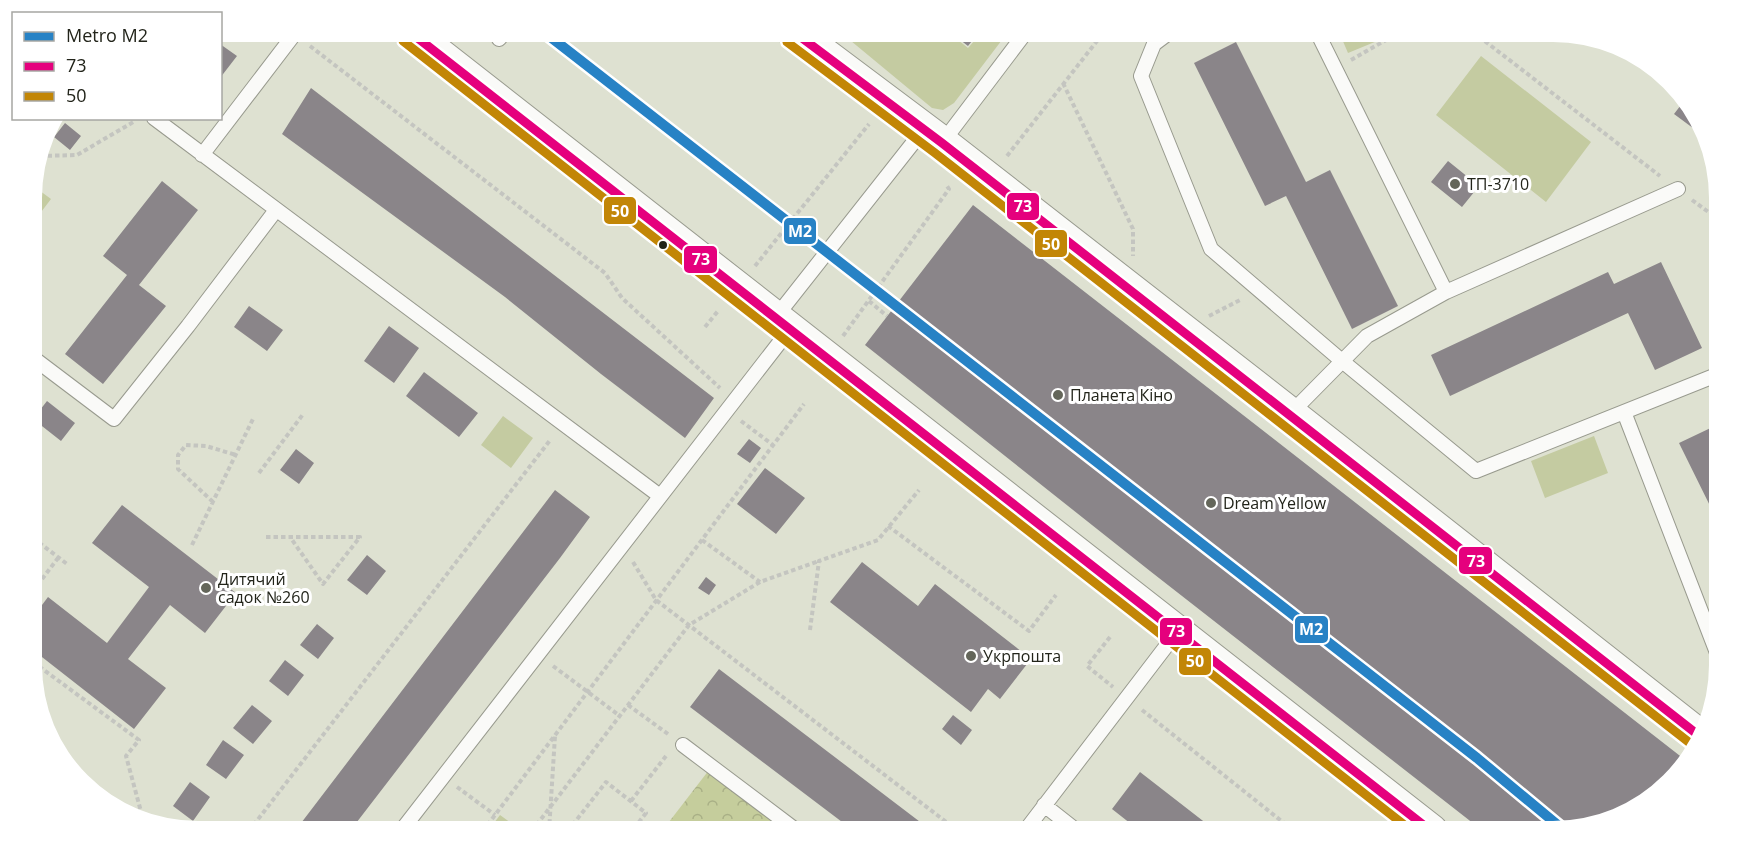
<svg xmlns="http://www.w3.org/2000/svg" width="1751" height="863" viewBox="0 0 1751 863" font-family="'Open Sans',sans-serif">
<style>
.green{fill:#c4cba1}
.forest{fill:url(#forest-crowns)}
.building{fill:#8a8589}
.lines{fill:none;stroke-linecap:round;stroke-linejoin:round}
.lane-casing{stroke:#989a8e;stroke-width:16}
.secondary-casing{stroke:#989a8e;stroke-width:35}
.path{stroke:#c4c5c0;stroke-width:4;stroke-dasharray:4.5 3;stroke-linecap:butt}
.lane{stroke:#fafaf8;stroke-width:14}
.secondary{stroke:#fafaf8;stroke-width:33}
.bus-1-casing{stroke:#fff;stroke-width:14}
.bus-2-casing{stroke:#fff;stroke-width:14}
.bus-1{stroke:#e5007d;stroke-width:9}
.bus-2{stroke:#c28606;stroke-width:9}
.metro-1-casing{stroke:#fff;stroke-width:15}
.metro-1{stroke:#2782c5;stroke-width:10}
.poi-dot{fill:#64665a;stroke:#fff;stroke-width:2}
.bus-dot{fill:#22241a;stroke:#fff;stroke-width:2}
.labels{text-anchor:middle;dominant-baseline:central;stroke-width:6;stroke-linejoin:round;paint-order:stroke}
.poi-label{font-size:16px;fill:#22241a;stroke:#fff;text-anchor:start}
.line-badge{stroke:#fff;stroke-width:2}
.badge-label{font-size:16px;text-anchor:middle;font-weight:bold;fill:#fff}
</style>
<defs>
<pattern id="forest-crowns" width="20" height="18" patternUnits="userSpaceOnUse" patternTransform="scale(1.5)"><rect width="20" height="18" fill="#c5cd9c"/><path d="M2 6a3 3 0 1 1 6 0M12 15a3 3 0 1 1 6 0" fill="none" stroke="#a9b086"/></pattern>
</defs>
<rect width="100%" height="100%" fill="#dee1d1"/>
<path class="green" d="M 848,32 L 948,32 L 968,48 L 982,32 L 984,33 L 985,32 L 1008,32 L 954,103 L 943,110 L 932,108 L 845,36 Z
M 1339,32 L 1379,32 L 1382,39 L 1348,53 Z
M 1481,56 L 1591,142 L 1546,202 L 1436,115 Z
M 32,185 L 51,199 L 32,224 Z
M 503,416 L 533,438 L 511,468 L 481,445 Z
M 1594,436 L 1608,473 L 1545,498 L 1531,461 Z
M 500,815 L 522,831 L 488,831 Z"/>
<path class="forest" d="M 709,770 L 790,831 L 662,831 Z"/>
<path class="building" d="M 950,32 L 979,32 L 968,46 Z
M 1236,42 L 1306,182 L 1330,170 L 1398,306 L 1352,329 L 1286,196 L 1265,206 L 1194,63 Z
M 220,44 L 237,56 L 220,78 Z
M 311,88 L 714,398 L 685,438 L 601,374 L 505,297 L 282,134 Z
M 1684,101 L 1688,104 L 1701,134 L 1674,114 Z
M 65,123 L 81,136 L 70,150 L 54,137 Z
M 1448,161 L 1479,186 L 1462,207 L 1431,182 Z
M 162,181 L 198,210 L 139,285 L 166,306 L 103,384 L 65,354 L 127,275 L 103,256 Z
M 973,205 L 1270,436 L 1684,759 L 1645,804 L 1564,831 L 1483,831 L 1150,571 L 865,345 Z
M 1661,262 L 1702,348 L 1655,370 L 1628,313 L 1450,396 L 1431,355 L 1608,272 L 1614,284 Z
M 249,306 L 283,330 L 267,351 L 234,327 Z
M 389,326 L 419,348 L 394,383 L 364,361 Z
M 424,372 L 478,413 L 459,437 L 406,396 Z
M 47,401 L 75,423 L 61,441 L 33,419 Z
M 1719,424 L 1719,524 L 1679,443 Z
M 749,439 L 761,448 L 750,463 L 737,454 Z
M 296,449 L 314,463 L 299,484 L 280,470 Z
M 765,468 L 805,498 L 776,534 L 737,504 Z
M 555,490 L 590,517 L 560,558 L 350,831 L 295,831 Z
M 122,505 L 236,593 L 205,633 L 170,605 L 128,659 L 166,688 L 134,729 L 33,650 L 33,617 L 48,597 L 107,643 L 149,587 L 92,543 Z
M 367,555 L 386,571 L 367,595 L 347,580 Z
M 862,562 L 918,606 L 935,584 L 1031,659 L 1000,699 L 988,689 L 971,712 L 830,602 Z
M 706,577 L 716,585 L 709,595 L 698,588 Z
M 317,624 L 334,638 L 318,659 L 300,645 Z
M 285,660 L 304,675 L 288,696 L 269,681 Z
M 719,669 L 932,831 L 854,831 L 690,707 Z
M 252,705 L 272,721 L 253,744 L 233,728 Z
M 953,715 L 972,730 L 961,745 L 942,729 Z
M 223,740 L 244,755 L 226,779 L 206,765 Z
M 1140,772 L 1216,831 L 1140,831 L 1112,809 Z
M 190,782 L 210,797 L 193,821 L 173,806 Z"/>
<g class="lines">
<defs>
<path id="lane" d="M 1170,32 L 1154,44 L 1141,76 L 1211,249 L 1342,361 L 1476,471 L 1719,374
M 1317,32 L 1446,292
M 499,39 L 505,32
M 154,118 L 660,496
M 942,143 L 1026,32
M 202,155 L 296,32
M 775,318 L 924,129
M 32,357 L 114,419 L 188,326 L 276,210
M 1624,412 L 1719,658
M 1290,414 L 1367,336 L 1446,292 L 1678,189
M 683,745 L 797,831
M 1044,805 L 1077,831
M 401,831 L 790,329
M 1025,831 L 1177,632"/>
<path id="secondary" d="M 410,32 L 1431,831
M 794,32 L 942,143 L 1290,414 L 1702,738"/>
</defs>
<use href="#lane" class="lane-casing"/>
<use href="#secondary" class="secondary-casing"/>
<path class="path" d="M 1125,32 L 1136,40
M 1473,32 L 1660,176
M 310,46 L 605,273 L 622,298 L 720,388
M 1351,60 L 1400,32
M 1063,83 L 1133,229 L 1133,256
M 40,156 L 77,155 L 135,121
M 1007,156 L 1104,32
M 1692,200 L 1718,219
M 33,263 L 35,175
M 755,266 L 869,124
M 869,301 L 887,316
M 1209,316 L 1240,300
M 705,327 L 718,311
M 843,336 L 949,189 L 947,186
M 741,421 L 773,445
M 259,473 L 304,413
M 213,502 L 178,469 L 178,455 L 186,445 L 206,446 L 236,455
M 888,526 L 1029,631 L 1056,595
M 266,537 L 360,537 L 323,584 L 290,537
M 33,538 L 67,564
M 702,540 L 760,582
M 192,545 L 253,419
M 633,562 L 656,600 L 958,831
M 33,591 L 58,558
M 810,630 L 819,561 L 878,540 L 919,490
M 1110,637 L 1087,666 L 1113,687
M 33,662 L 139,740 L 126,756 L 143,819
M 553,666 L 620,716
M 628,705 L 668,734
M 1142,710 L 1294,831
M 457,787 L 495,815
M 631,801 L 666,756
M 1460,825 L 1469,831
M 249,831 L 551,439
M 483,831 L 804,404
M 532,831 L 689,625 L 760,582 L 819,561
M 549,831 L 555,736
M 568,831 L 606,782 L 646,813 L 632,831"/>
<use href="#lane" class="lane"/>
<use href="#secondary" class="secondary"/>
<defs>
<path id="bus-1" d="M 410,32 L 1431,831
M 794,32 L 942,143 L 1702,738"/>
<path id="bus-2" d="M 403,41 L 1412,831
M 787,42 L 935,153 L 1695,747"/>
</defs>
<use href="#bus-1" class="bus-1-casing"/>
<use href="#bus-2" class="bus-2-casing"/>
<use href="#bus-1" class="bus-1"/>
<use href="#bus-2" class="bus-2"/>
<defs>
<path id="metro-1" d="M 544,32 L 1477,758 L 1565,831"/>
</defs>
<use href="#metro-1" class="metro-1-casing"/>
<use href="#metro-1" class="metro-1"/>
</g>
<g class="poi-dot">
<circle cx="1455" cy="184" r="6"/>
<circle cx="1058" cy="395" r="6"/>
<circle cx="1211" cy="503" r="6"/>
<circle cx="206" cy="588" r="6"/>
<circle cx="971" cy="656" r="6"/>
</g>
<circle class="bus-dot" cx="663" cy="245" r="5"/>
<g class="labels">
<g class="poi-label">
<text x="1467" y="184">ТП-3710</text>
<text x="1070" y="395">Планета Кіно</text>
<text x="1223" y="503">Dream Yellow</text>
<text x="218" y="579">Дитячий<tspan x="218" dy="18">садок №260</tspan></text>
<text x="983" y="656">Укрпошта</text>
</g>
</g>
<path d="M0 0H1751V863H0ZM198 42H1553A156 156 0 0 1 1709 198V665A156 156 0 0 1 1553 821H198A156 156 0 0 1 42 665V198A156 156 0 0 1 198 42Z" fill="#fff" fill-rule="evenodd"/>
<g class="line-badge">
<rect x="1006" y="192" width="34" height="29" rx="6" fill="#e5007d"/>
<rect x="603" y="196" width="34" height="29" rx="6" fill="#c28606"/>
<rect x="783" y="217" width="34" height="28" rx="6" fill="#2782c5"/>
<rect x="1034" y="229" width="34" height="29" rx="6" fill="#c28606"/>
<rect x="683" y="245" width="35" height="29" rx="6" fill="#e5007d"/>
<rect x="1458" y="546" width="35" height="29" rx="6" fill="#e5007d"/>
<rect x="1294" y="615" width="35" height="29" rx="6" fill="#2782c5"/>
<rect x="1159" y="617" width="34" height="29" rx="6" fill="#e5007d"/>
<rect x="1178" y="647" width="34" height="29" rx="6" fill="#c28606"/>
</g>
<g class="badge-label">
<text x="1023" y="212">73</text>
<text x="620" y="217">50</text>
<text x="800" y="237">M2</text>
<text x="1051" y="250">50</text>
<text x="701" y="265">73</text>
<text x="1476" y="567">73</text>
<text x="1311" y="635">M2</text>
<text x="1176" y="637">73</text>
<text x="1195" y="667">50</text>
</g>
<rect x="12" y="12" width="210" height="108" fill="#ffffff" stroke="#a7a7a3" stroke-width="1.5"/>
<rect x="24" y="32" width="30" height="9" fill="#2782c5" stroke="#a7a7a3" stroke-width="1.5"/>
<text x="66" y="42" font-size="18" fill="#22241a">Metro M2</text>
<rect x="24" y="62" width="30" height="9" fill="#e5007d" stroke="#a7a7a3" stroke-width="1.5"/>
<text x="66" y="72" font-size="18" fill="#22241a">73</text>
<rect x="24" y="92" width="30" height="9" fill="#c28606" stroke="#a7a7a3" stroke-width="1.5"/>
<text x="66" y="102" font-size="18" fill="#22241a">50</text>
</svg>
